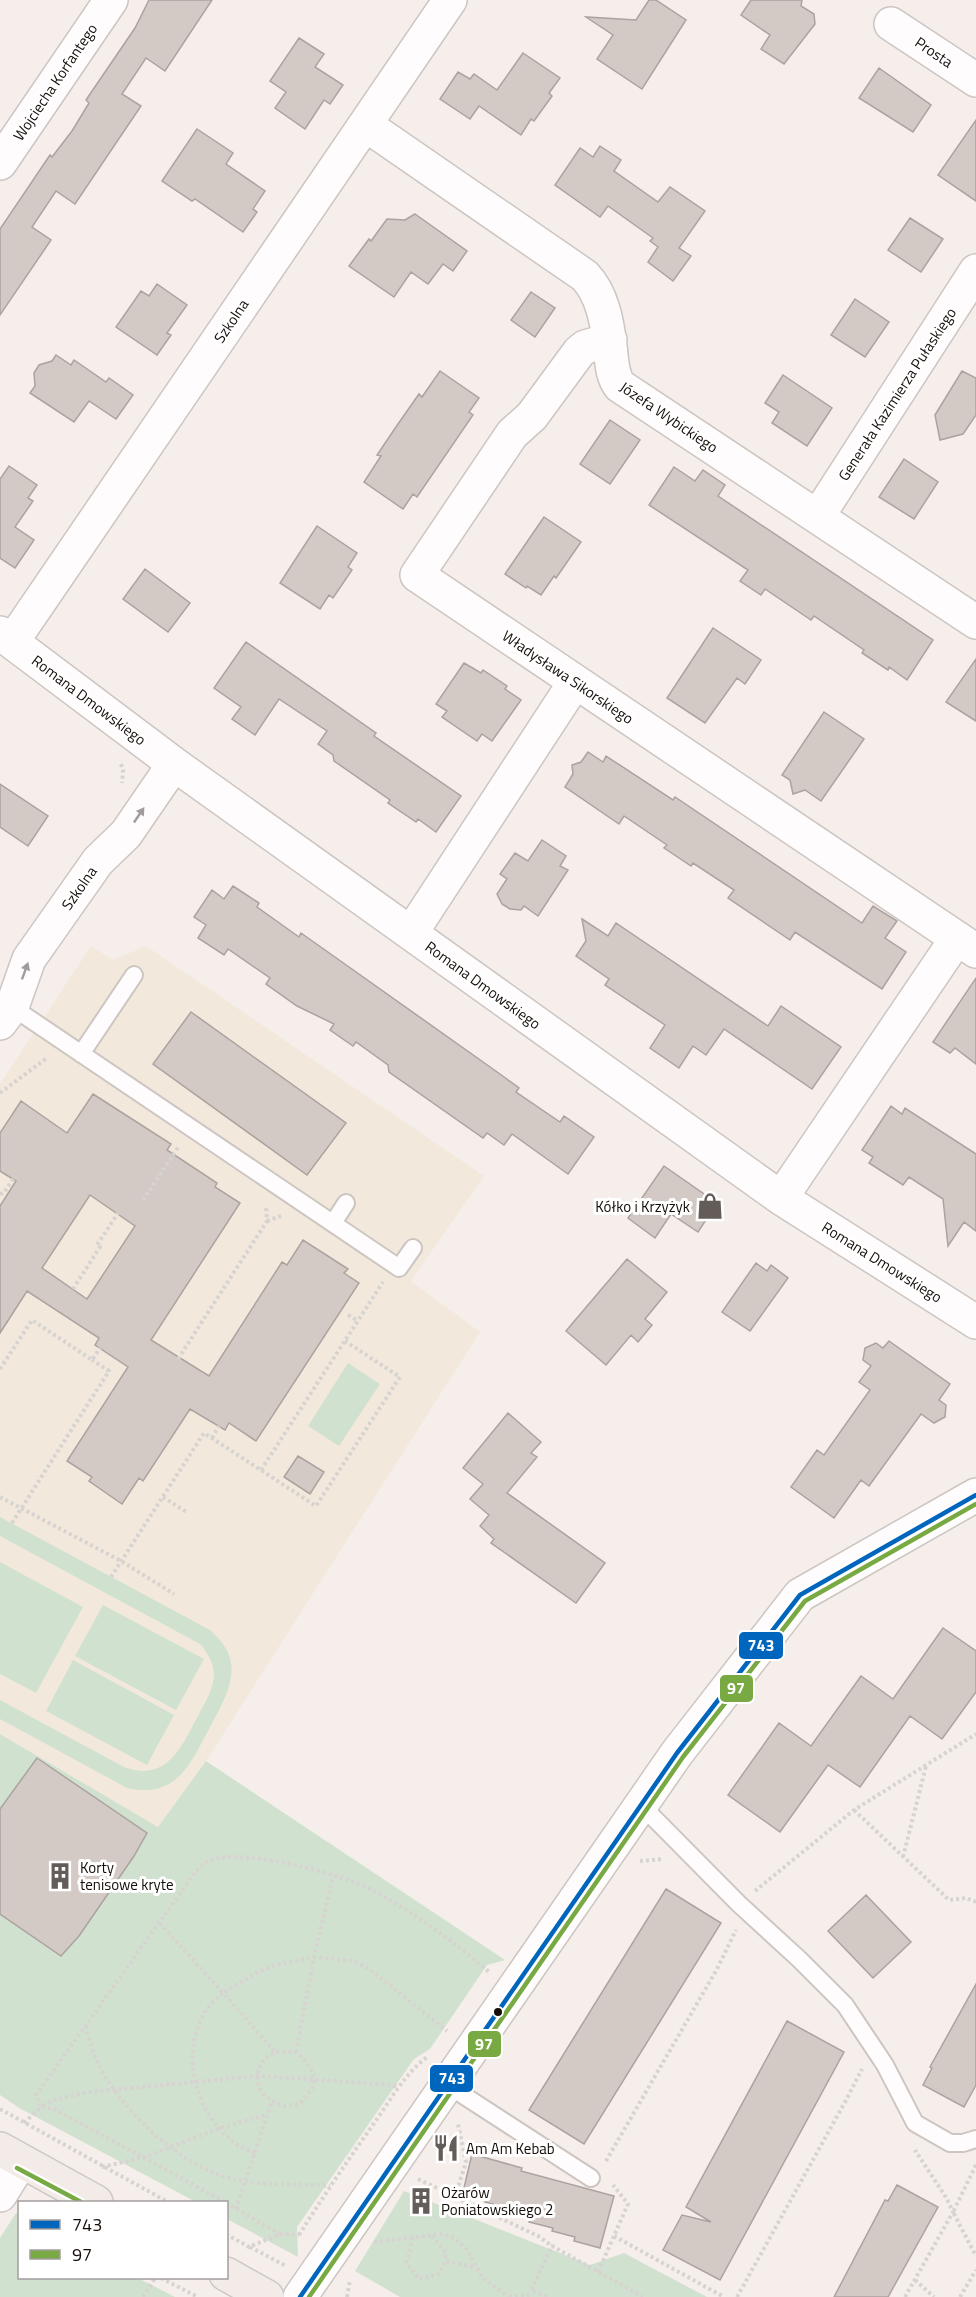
<svg xmlns="http://www.w3.org/2000/svg" width="976" height="2297" viewBox="0 0 976 2297" font-family="'Titillium Web',sans-serif">
<style>
.education{fill:#f2e9dc}
.green{fill:#d1e1d0}
.building{fill:#d3cac6;stroke:#aba39f;stroke-width:1.5;fill-rule:evenodd}
.lines{fill:none;stroke-linecap:round;stroke-linejoin:round}
.service-casing{stroke:#cdc5c1;stroke-width:20}
.minor-casing{stroke:#cdc5c1;stroke-width:36}
.tertiary-casing{stroke:#cdc5c1;stroke-width:36}
.primary-casing{stroke:#cdc8c7;stroke-width:36}
.path{stroke:#d6d3d1;stroke-width:4;stroke-dasharray:3 3;stroke-linecap:butt}
.service{stroke:#fefcfc;stroke-width:16}
.minor{stroke:#fefcfc;stroke-width:33}
.tertiary{stroke:#fefcfc;stroke-width:33}
.primary{stroke:#f3ebe7;stroke-width:33}
.bus-1-casing{stroke:#fff;stroke-width:9}
.bus-2-casing{stroke:#fff;stroke-width:9}
.bus-1{stroke:#0065bd;stroke-width:4.5}
.bus-2{stroke:#79a942;stroke-width:4.5}
.oneway{fill:#a19c9b}
.bus-dot{fill:#160d09;stroke:#fff;stroke-width:2}
.labels{text-anchor:middle;dominant-baseline:central;stroke-width:6;stroke-linejoin:round;paint-order:stroke}
.street-label{font-size:15px;fill:#160d09;stroke:#fff}
.poi-label{font-size:15px;fill:#160d09;stroke:#fff;text-anchor:start}
.line-badge{stroke:#fff;stroke-width:2}
.badge-label{font-size:16px;text-anchor:middle;font-weight:bold;fill:#fff}
</style>
<rect width="100%" height="100%" fill="#f6eeea"/>
<path class="education" d="M 91,946 L 113,960 L 146,946 L 484,1176 L 411,1281 L 480,1332 L 206,1761 L 159,1828 L 0,1734 L 0,1084 Z"/>
<path class="green" d="M 348,1363 L 380,1384 L 339,1446 L 308,1426 Z
M 0,1517 L 210,1630 C 248,1662 228,1693 209,1729 C 190,1765 176,1799 127,1788 L 0,1719 L 0,1700 L 124,1767 C 167,1783 181,1747 198,1716 C 205,1702 214,1689 214,1673 C 213,1662 207,1652 200,1644 L 0,1536 Z
M 0,1562 L 83,1607 L 36,1693 L 0,1674 Z
M 103,1605 L 204,1659 L 176,1710 L 75,1656 Z
M 73,1660 L 174,1715 L 147,1765 L 46,1711 Z
M 0,1734 L 158,1827 L 206,1761 L 505,1960 L 487,1965 L 430,2049 L 414,2059 L 297,2227 L 298,2257 L 227,2219 L 226,2202 L 196,2202 L 21,2109 L 0,2095 Z
M 404,2191 L 590,2265 L 624,2253 L 707,2297 L 400,2297 L 355,2271 Z
M 16,2213 L 19,2214 L 20,2278 L 138,2278 L 175,2297 L 0,2297 L 0,2238 Z"/>
<path class="building" d="M 149,0 L 212,0 L 165,71 L 146,58 L 122,94 L 141,106 L 75,204 L 56,191 L 32,227 L 51,240 L 0,315 L 0,229 L 50,155 L 52,157 L 72,131 L 89,103 L 86,100 L 135,28 Z
M 649,0 L 656,0 L 686,20 L 642,89 L 597,59 L 613,35 L 586,17 L 636,20 Z
M 751,0 L 802,0 L 801,6 L 814,14 L 815,24 L 784,64 L 761,49 L 770,35 L 741,15 Z
M 299,38 L 324,54 L 315,67 L 343,85 L 330,104 L 324,100 L 305,129 L 275,108 L 286,92 L 270,81 Z
M 523,53 L 560,78 L 549,93 L 552,96 L 534,121 L 531,119 L 521,135 L 479,106 L 470,119 L 440,99 L 458,72 L 470,79 L 474,74 L 497,90 Z
M 879,68 L 931,105 L 913,132 L 859,98 Z
M 976,120 L 976,201 L 938,175 Z
M 197,129 L 233,153 L 226,164 L 265,191 L 253,209 L 257,212 L 243,232 L 195,199 L 192,201 L 162,181 Z
M 600,146 L 621,160 L 614,171 L 658,202 L 670,187 L 705,211 L 679,248 L 691,256 L 673,281 L 648,262 L 658,247 L 650,241 L 653,238 L 608,206 L 600,217 L 555,185 L 580,148 L 593,157 Z
M 415,214 L 467,251 L 453,271 L 443,264 L 428,284 L 411,272 L 394,297 L 349,266 L 369,239 L 371,241 L 387,219 L 405,220 Z
M 910,218 L 943,239 L 921,272 L 888,250 Z
M 157,284 L 187,305 L 167,333 L 171,335 L 157,355 L 116,327 L 141,291 L 149,296 Z
M 531,292 L 555,308 L 535,337 L 511,320 Z
M 855,299 L 889,322 L 865,357 L 831,335 Z
M 56,355 L 71,365 L 74,360 L 106,382 L 109,378 L 133,395 L 116,419 L 89,401 L 74,422 L 30,393 L 35,386 L 34,373 L 39,365 L 52,361 Z
M 440,371 L 479,398 L 469,412 L 473,415 L 417,497 L 413,494 L 403,509 L 364,482 L 381,456 L 377,455 L 398,424 L 419,394 L 422,397 Z
M 962,371 L 976,378 L 976,415 L 963,434 L 940,440 L 935,415 Z
M 783,375 L 832,408 L 807,446 L 772,423 L 779,412 L 765,403 Z
M 610,420 L 640,440 L 610,484 L 580,464 Z
M 904,459 L 938,482 L 914,519 L 879,497 Z
M 9,466 L 37,485 L 28,498 L 33,501 L 15,527 L 34,540 L 15,568 L 0,558 L 0,479 Z
M 674,467 L 695,481 L 703,470 L 725,485 L 718,496 L 933,640 L 907,680 L 889,667 L 888,670 L 862,653 L 864,650 L 814,616 L 811,620 L 765,589 L 761,595 L 740,581 L 748,570 L 649,505 Z
M 544,517 L 581,542 L 556,578 L 554,576 L 541,595 L 527,586 L 526,588 L 505,574 Z
M 317,526 L 357,553 L 348,567 L 352,570 L 333,598 L 329,595 L 320,609 L 280,583 Z
M 145,569 L 190,603 L 168,632 L 123,599 Z
M 713,628 L 761,660 L 745,684 L 737,678 L 705,723 L 667,698 Z
M 246,642 L 376,733 L 374,736 L 461,796 L 436,832 L 418,819 L 416,822 L 388,803 L 390,800 L 334,761 L 333,755 L 318,744 L 327,731 L 279,699 L 255,735 L 232,719 L 241,707 L 214,688 Z
M 976,659 L 976,721 L 946,702 Z
M 464,663 L 481,673 L 483,670 L 507,686 L 505,689 L 521,700 L 492,741 L 482,734 L 477,741 L 442,717 L 447,711 L 436,704 Z
M 824,712 L 864,739 L 821,801 L 805,790 L 793,794 L 790,780 L 782,775 Z
M 588,752 L 603,762 L 606,756 L 673,800 L 675,797 L 862,923 L 873,906 L 897,921 L 885,938 L 906,952 L 882,989 L 795,932 L 790,940 L 728,898 L 734,890 L 693,863 L 691,866 L 664,848 L 667,845 L 624,816 L 619,824 L 565,787 L 573,774 L 572,765 L 581,762 Z
M 0,784 L 48,816 L 28,846 L 0,827 Z
M 542,840 L 566,856 L 560,866 L 568,870 L 538,916 L 524,906 L 521,910 L 510,909 L 502,904 L 497,894 L 507,879 L 500,874 L 515,853 L 528,861 Z
M 233,886 L 259,903 L 257,907 L 299,937 L 301,933 L 500,1074 L 519,1088 L 516,1092 L 560,1122 L 564,1116 L 594,1137 L 568,1174 L 512,1134 L 504,1145 L 487,1133 L 483,1138 L 389,1072 L 388,1065 L 356,1042 L 353,1046 L 330,1030 L 334,1024 L 297,1006 L 266,984 L 270,978 L 228,949 L 224,955 L 198,938 L 206,925 L 194,917 L 212,890 L 224,899 Z
M 582,919 L 608,936 L 616,923 L 768,1026 L 781,1006 L 841,1047 L 812,1089 L 724,1029 L 706,1055 L 693,1046 L 679,1068 L 650,1048 L 665,1025 L 605,985 L 609,979 L 576,956 L 586,941 Z
M 976,978 L 976,1064 L 955,1048 L 950,1053 L 933,1042 Z
M 191,1012 L 346,1123 L 307,1175 L 153,1064 Z
M 93,1094 L 171,1144 L 167,1150 L 217,1183 L 215,1187 L 240,1203 L 151,1340 L 209,1376 L 282,1262 L 287,1265 L 303,1240 L 348,1269 L 344,1273 L 359,1283 L 256,1441 L 229,1423 L 225,1430 L 190,1409 L 143,1481 L 139,1478 L 122,1504 L 89,1481 L 92,1477 L 67,1461 L 128,1367 L 95,1345 L 99,1338 L 27,1291 L 0,1333 L 0,1206 L 16,1181 L 0,1171 L 0,1133 L 21,1101 L 67,1133 ZM 90,1195 L 135,1226 L 87,1299 L 42,1268 Z
M 891,1106 L 902,1114 L 905,1108 L 976,1154 L 976,1231 L 964,1222 L 948,1246 L 943,1199 L 909,1177 L 903,1185 L 869,1163 L 873,1157 L 862,1150 Z
M 664,1166 L 717,1203 L 698,1232 L 671,1214 L 655,1238 L 628,1218 Z
M 627,1259 L 667,1292 L 645,1319 L 652,1325 L 638,1342 L 631,1335 L 606,1365 L 566,1331 Z
M 756,1263 L 767,1271 L 771,1265 L 788,1278 L 750,1331 L 722,1312 Z
M 889,1341 L 950,1384 L 939,1400 L 946,1405 L 945,1417 L 934,1423 L 921,1414 L 869,1486 L 861,1480 L 834,1518 L 791,1487 L 817,1450 L 824,1455 L 870,1390 L 859,1382 L 871,1366 L 863,1360 L 865,1348 L 876,1343 L 883,1348 Z
M 508,1413 L 541,1442 L 531,1453 L 537,1457 L 507,1493 L 605,1563 L 576,1603 L 491,1543 L 494,1539 L 480,1526 L 489,1515 L 470,1499 L 483,1484 L 463,1468 Z
M 298,1456 L 324,1472 L 310,1494 L 284,1477 Z
M 943,1628 L 976,1651 L 976,1692 L 942,1739 L 910,1716 L 860,1787 L 828,1765 L 780,1832 L 728,1795 L 779,1723 L 811,1746 L 861,1676 L 893,1699 Z
M 37,1758 L 147,1833 L 134,1856 L 79,1936 L 61,1956 L 0,1914 L 0,1809 Z
M 666,1889 L 721,1923 L 584,2144 L 529,2110 Z
M 866,1895 L 911,1942 L 873,1978 L 828,1931 Z
M 976,1984 L 976,2085 L 964,2107 L 923,2085 L 932,2068 L 930,2067 Z
M 787,2021 L 844,2052 L 720,2280 L 663,2250 L 682,2215 L 711,2222 L 686,2207 Z
M 472,2154 L 522,2168 L 521,2171 L 614,2196 L 600,2248 L 574,2241 L 575,2237 L 552,2231 L 553,2228 L 529,2222 L 531,2218 L 507,2212 L 508,2208 L 485,2202 L 486,2198 L 463,2192 Z
M 897,2185 L 938,2207 L 888,2297 L 834,2297 L 885,2200 L 888,2201 Z"/>
<g class="lines">
<defs>
<path id="service" d="M 12,1007 L 399,1268 L 413,1248
M 81,1054 L 134,975
M 333,1223 L 346,1203
M 641,1805 L 739,1904 L 799,1959 L 845,2005 L 885,2065 L 915,2123 L 950,2143 L 963,2143 L 976,2139
M 446,2084 L 591,2178"/>
<path id="minor" d="M 891,24 L 976,80
M 366,125 L 585,276 C 602,294 607,321 610,346 C 612,359 611,375 620,386 L 976,622
M 0,163 L 111,0
M 610,340 L 585,347 L 579,352 L 532,416 L 512,434 L 417,575 L 976,951
M 818,516 L 976,271
M 0,633 L 174,764 L 781,1198 L 976,1322
M 12,642 L 450,0
M 411,933 L 575,682
M 0,1023 L 12,1007 L 29,959 L 98,861 L 126,834 L 174,764
M 781,1198 L 957,938"/>
<path id="tertiary" d="M 0,2195 L 21,2161
M 300,2297 L 677,1753 L 800,1595 L 976,1495"/>
<path id="primary" d="M 0,2149 L 96,2202
M 226,2274 L 267,2297"/>
</defs>
<use href="#service" class="service-casing"/>
<use href="#minor" class="minor-casing"/>
<use href="#tertiary" class="tertiary-casing"/>
<use href="#primary" class="primary-casing"/>
<path class="path" d="M 121,764 L 123,770 L 122,783
M 0,1093 L 47,1058
M 0,1194 L 4,1193 L 15,1176
M 143,1200 L 179,1146
M 267,1221 L 281,1216
M 73,1289 L 100,1247 L 97,1245 L 118,1213
M 348,1315 L 358,1321
M 178,1359 L 267,1221 L 266,1205
M 0,1369 L 32,1320 L 92,1360 L 100,1348
M 212,1438 L 219,1426
M 261,1470 L 383,1282
M 0,1497 L 121,1561 L 174,1594
M 163,1497 L 188,1513
M 12,1523 L 109,1371 L 92,1360
M 111,1577 L 204,1433 L 316,1506 L 400,1377 L 345,1341
M 854,1810 L 949,1900 L 966,1898 L 976,1902
M 903,1857 L 926,1766
M 640,1861 L 663,1859
M 755,1891 L 854,1810 L 976,1734
M 160,1923 L 223,1993 L 254,1974 L 272,1966 L 314,1957 L 333,1876
M 86,2026 C 94,2085 165,2156 220,2175 C 254,2188 294,2183 330,2186
M 296,2052 L 314,1957 L 354,1961 L 368,1968 L 447,2031
M 0,2109 L 168,2202
M 24,2123 L 41,2107 L 36,2095 L 196,1871 C 200,1867 205,1862 210,1860 C 244,1848 342,1874 374,1891 C 415,1913 454,1942 489,1972
M 255,2153 C 249,2150 243,2148 238,2145 C 189,2113 173,2030 223,1993 L 276,2053
M 606,2161 L 717,1969 L 736,1930
M 976,2165 L 953,2212 L 976,2256
M 102,2167 L 145,2157 L 220,2128 L 266,2115
M 418,2179 L 538,2236 L 552,2246
M 455,2197 L 466,2162 L 458,2124
M 225,2202 L 54,2109 L 41,2107 L 54,2100 L 88,2092 L 258,2076 L 393,2085 L 398,2088
M 226,2203 L 280,2234
M 236,2209 L 272,2101 L 285,2106 L 300,2104 L 313,2087 C 316,2071 307,2061 296,2052 C 288,2052 279,2050 272,2054 C 259,2060 253,2079 261,2091 C 263,2095 269,2098 272,2101
M 226,2234 L 249,2247 L 280,2234 L 299,2235
M 299,2235 C 324,2195 350,2157 377,2119 C 392,2097 406,2073 427,2057
M 432,2236 L 446,2253 L 445,2261
M 614,2236 L 724,2297
M 412,2237 L 411,2248 L 406,2263 L 419,2279 L 439,2274 L 445,2261 L 474,2267
M 374,2242 L 443,2234 L 454,2238 L 466,2248 L 482,2277 L 508,2297
M 250,2247 L 286,2266
M 598,2272 L 628,2204 L 613,2185
M 161,2278 L 198,2297
M 915,2280 L 934,2297
M 143,2297 L 155,2278
M 347,2297 L 350,2280
M 509,2297 L 529,2295
M 547,2297 L 531,2290 L 552,2246 L 643,2297
M 737,2297 L 845,2102 L 862,2069
M 905,2297 L 953,2212 L 947,2199 L 915,2150
M 960,2297 L 976,2270"/>
<use href="#service" class="service"/>
<use href="#minor" class="minor"/>
<use href="#tertiary" class="tertiary"/>
<use href="#primary" class="primary"/>
<defs>
<path id="bus-1" d="M 300,2297 L 677,1753 L 800,1595 L 976,1495"/>
<path id="bus-2" d="M 17,2168 L 81,2202
M 309,2297 L 683,1757 L 805,1601 L 976,1504"/>
</defs>
<use href="#bus-1" class="bus-1-casing"/>
<use href="#bus-2" class="bus-2-casing"/>
<use href="#bus-1" class="bus-1"/>
<use href="#bus-2" class="bus-2"/>
</g>
<defs><path id="oneway-solid" d="M-6-.8H1V-3.2L6.5 0L1 3.2V.8H-6Z" transform="scale(1.5)"/></defs>
<g class="oneway">
<use href="#oneway-solid" transform="translate(139 815) rotate(-56)"/>
<use href="#oneway-solid" transform="translate(25 971) rotate(-70)"/>
</g>
<defs>
<symbol id="shop-bare" viewBox="-9 -9 18 18"><path d="M-5-2.5h2.3a2.7 3.5 0 0 1 5.4 0H5L5.5 6h-11ZM-1.5-2.5h3a1.5 2.3 0 0 0-3 0Z" fill="#645c58" stroke="#fff" stroke-width="2.5" paint-order="stroke"/></symbol>
<symbol id="building-bare" viewBox="-9 -9 18 18"><path d="M-4-6H4V6H1V3H-1V6H-4ZM-2.5-4.3h1.7v1.8h-1.7ZM.8-4.3h1.7v1.8H.8ZM-2.5-1h1.7V.8h-1.7ZM.8-1h1.7V.8H.8Z" fill="#645c58" stroke="#fff" stroke-width="2.5" paint-order="stroke"/></symbol>
<symbol id="restaurant-bare" viewBox="-9 -9 18 18"><path d="M-5-6h1v4h1v-4h1v4h1v-4h1v5L-1.5 .5V6h-2V.5L-5-1ZM5-6V6H3V1.5H1.5Q1.5-4 5-6Z" fill="#645c58" stroke="#fff" stroke-width="2.5" paint-order="stroke"/></symbol>
</defs>
<g fill-rule="evenodd">
<use href="#shop-bare" x="691" y="1187" width="38" height="38"/>
<use href="#building-bare" x="41" y="1857" width="38" height="38"/>
<use href="#restaurant-bare" x="427" y="2129" width="38" height="38"/>
<use href="#building-bare" x="402" y="2182" width="38" height="38"/>
</g>
<circle class="bus-dot" cx="498" cy="2012" r="5"/>
<g class="labels">
<g class="street-label">
<text transform="translate(934 52) rotate(34)">Prosta</text>
<text transform="translate(55 82) rotate(-56)">Wojciecha Korfantego</text>
<text transform="translate(231 321) rotate(-56)">Szkolna</text>
<text transform="translate(897 394) rotate(-57)">Generała Kazimierza Pułaskiego</text>
<text transform="translate(669 417) rotate(34)">Józefa Wybickiego</text>
<text transform="translate(568 677) rotate(34)">Władysława Sikorskiego</text>
<text transform="translate(89 700) rotate(37)">Romana Dmowskiego</text>
<text transform="translate(79 888) rotate(-55)">Szkolna</text>
<text transform="translate(483 985) rotate(36)">Romana Dmowskiego</text>
<text transform="translate(882 1262) rotate(32)">Romana Dmowskiego</text>
</g>
<g class="poi-label">
<text x="690" y="1206" text-anchor="end">Kółko i Krzyżyk</text>
<text x="80" y="1867">Korty<tspan x="80" dy="17">tenisowe kryte</tspan></text>
<text x="466" y="2148">Am Am Kebab</text>
<text x="441" y="2192">Ożarów<tspan x="441" dy="17">Poniatowskiego 2</tspan></text>
</g>
</g>
<g class="line-badge">
<rect x="738" y="1631" width="46" height="29" rx="6" fill="#0065bd"/>
<rect x="719" y="1674" width="35" height="29" rx="6" fill="#79a942"/>
<rect x="467" y="2030" width="35" height="28" rx="6" fill="#79a942"/>
<rect x="429" y="2064" width="45" height="29" rx="6" fill="#0065bd"/>
</g>
<g class="badge-label">
<text x="761" y="1651">743</text>
<text x="736" y="1694">97</text>
<text x="484" y="2050">97</text>
<text x="452" y="2084">743</text>
</g>
<rect x="18" y="2201" width="210" height="78" fill="#ffffff" stroke="#a29e9d" stroke-width="1.5"/>
<rect x="30" y="2220" width="30" height="9" fill="#0065bd" stroke="#a29e9d" stroke-width="1.5"/>
<text x="72" y="2231" font-size="18" fill="#160d09">743</text>
<rect x="30" y="2250" width="30" height="9" fill="#79a942" stroke="#a29e9d" stroke-width="1.5"/>
<text x="72" y="2261" font-size="18" fill="#160d09">97</text>
</svg>
